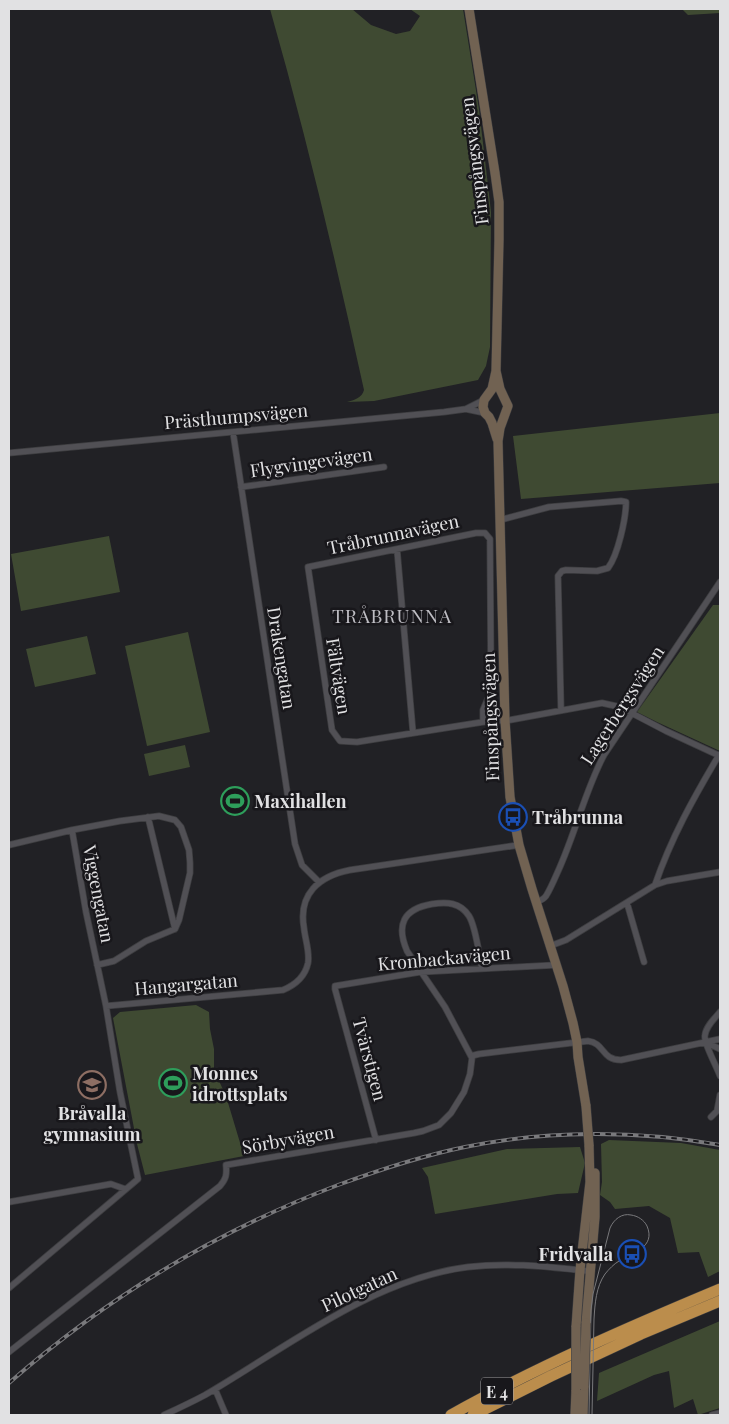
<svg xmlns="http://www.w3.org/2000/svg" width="729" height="1424" viewBox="0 0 729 1424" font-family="'Playfair Display',serif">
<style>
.green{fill:#3f4a32}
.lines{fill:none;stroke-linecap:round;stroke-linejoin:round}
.minor-casing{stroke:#3e3e41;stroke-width:7}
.secondary-casing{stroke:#3e3e41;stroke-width:10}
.motorway-casing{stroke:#3e3e41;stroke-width:12}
.minor{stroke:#515055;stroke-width:5.5}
.secondary{stroke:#716252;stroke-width:9}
.motorway{stroke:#bb8d4c;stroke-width:11}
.tram{stroke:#79797c;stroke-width:1}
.rail-casing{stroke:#79797c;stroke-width:4}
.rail{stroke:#18171b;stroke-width:2;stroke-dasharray:5.5;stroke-linecap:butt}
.secondary-bridge-casing{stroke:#3e3e41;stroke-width:10;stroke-linecap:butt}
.secondary-bridge{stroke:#716252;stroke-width:9}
.labels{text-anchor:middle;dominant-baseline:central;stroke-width:5;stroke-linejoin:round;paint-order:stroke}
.shield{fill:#18171b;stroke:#a5a4a7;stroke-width:1}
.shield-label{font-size:16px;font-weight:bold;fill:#e1e1e3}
.street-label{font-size:18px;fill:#e1e1e3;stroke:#18171b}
.poi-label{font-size:18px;font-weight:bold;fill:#e1e1e3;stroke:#18171b;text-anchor:start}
.neighbourhood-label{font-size:19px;letter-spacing:1px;fill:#bebdc3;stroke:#18171b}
</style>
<rect width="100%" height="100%" fill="#212125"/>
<path class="green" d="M 270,9 L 352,9 L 371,25 L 396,34 L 410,31 L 420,16 L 410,9 L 463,9 L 479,109 L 489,194 L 491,212 L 490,347 L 486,366 L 478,380 L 374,401 L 347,402 C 354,400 362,398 364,390 C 336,262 306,135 270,9 Z
M 682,9 L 720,9 L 720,13 L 688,15 Z
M 720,413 L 720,483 L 521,499 L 513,436 Z
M 109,536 L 120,592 L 21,611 L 11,554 Z
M 713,605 L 720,605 L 720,751 L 657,722 L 637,712 Z
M 188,632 L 210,732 L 147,746 L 125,646 Z
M 87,636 L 96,674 L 35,687 L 26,649 Z
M 185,745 L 190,767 L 149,776 L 144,754 Z
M 196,1005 L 209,1012 L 210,1029 L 214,1049 L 214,1070 L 226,1096 L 244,1156 L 145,1175 L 137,1144 L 113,1018 L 120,1012 Z
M 609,1140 L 681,1143 L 720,1150 L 720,1271 L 708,1277 L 699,1252 L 678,1253 L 670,1218 L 649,1206 L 615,1209 L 610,1202 L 600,1195 L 602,1182 L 601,1144 Z
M 580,1147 L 585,1163 L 578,1193 L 557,1194 L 435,1214 L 428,1177 L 422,1168 L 507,1149 Z
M 720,1321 L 720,1408 L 698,1415 L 693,1399 L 674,1408 L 669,1371 L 654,1375 L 597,1401 L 599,1373 Z"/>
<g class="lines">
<defs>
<path id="minor" d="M 466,409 L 485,413
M 233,432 L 295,844 L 302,865 L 319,882
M 9,453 L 444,412 L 466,409 L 484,400
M 241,487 L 384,467
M 500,520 L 549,507 L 621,501 L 626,502 C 626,518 618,555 608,568 L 597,571 L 566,570 L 562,571 L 558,576 L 561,710
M 397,549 L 413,733
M 483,722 L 483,710 L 489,696 L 491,681 L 490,539 L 485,533 L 476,533 L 308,567 L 332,730 L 340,741 L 357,742 L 483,722 L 510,720 L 602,703 L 620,707 L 666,731 L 720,756
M 9,845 L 72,830 L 120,821 L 159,816 L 175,820 L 181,827 L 189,850 L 190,863 L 190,873 L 179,920 L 175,929
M 655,885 L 667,881 L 720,872
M 536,902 C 540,901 543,900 546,896 C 551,888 555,878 559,869 C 576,831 585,791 604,755 L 720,582
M 627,903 L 644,962
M 550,946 L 566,940 L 655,885 C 671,838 694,797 719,755
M 97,965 L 114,961 L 146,941 L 175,929 L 148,817
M 106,1006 L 283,990 C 295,985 305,977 308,963 C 310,952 305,939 304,928 C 298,894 319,876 350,870 L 519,845
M 720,1012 C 715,1018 706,1026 705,1035 C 703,1042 717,1067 720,1076
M 705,1042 L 720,1049
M 471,1056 L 479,1054 L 588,1041 C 605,1043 601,1060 621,1060 L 720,1039
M 711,1117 L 717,1111 L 720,1095
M 376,1140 L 335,989 L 335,986 L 420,972 L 556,965
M 9,1202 L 111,1184 L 125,1189
M 9,1288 L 138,1179 L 120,1092 L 106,1006 L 86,912 L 72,830
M 9,1352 L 220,1186 C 226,1179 227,1175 226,1165 L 414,1133 L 423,1131 L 439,1125 L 451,1113 L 464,1092 L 470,1074 L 472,1058 L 445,1007 L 407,951 C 396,925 403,909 432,904 C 447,902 460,902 469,916 C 476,927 479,955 482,969
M 215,1389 L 226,1415
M 164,1415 C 177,1409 192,1402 205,1395 C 286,1348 372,1279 468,1267 C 509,1262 549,1267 589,1271
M 712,1415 L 720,1413"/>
<path id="secondary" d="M 469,9 L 495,173 L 499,202 L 499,240 L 496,371 L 492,389 L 484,400 L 483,407 L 485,413 L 489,417 L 492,423 L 497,439
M 496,371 L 500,389 L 508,406 L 500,428 L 498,441 L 505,720 L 510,797 L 519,845 L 532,889 L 563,986 L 573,1023 L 577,1042 L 578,1057 L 586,1106
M 586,1323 L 595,1217 L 595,1173
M 576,1327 L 580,1270 L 590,1182 L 589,1145
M 575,1415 L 576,1390
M 583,1415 L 584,1386"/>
<path id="motorway" d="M 451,1415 C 537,1367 629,1327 720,1289
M 473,1415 L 551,1376 L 641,1334 L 720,1301"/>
</defs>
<use href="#minor" class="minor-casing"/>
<use href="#secondary" class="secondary-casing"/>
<use href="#motorway" class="motorway-casing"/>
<use href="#minor" class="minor"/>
<use href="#secondary" class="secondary"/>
<use href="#motorway" class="motorway"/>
<path class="tram" d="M 589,1415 L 591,1310 L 593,1294 L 610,1228 C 614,1219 622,1213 631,1215 C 638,1216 644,1220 647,1226 C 656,1247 633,1253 619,1261 C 614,1264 609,1269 605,1274 C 596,1287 595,1303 594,1319 L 592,1415"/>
<defs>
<path id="rail" d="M 9,1383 C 106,1298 217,1231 338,1185 C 379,1170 421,1156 465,1147 C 548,1130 637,1130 720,1145"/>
</defs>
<use href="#rail" class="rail-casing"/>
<use href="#rail" class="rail"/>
<defs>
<path id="secondary-bridge" d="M 586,1106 L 589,1145
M 584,1386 L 586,1323
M 576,1390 L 576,1327"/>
</defs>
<use href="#secondary-bridge" class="secondary-bridge-casing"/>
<use href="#secondary-bridge" class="secondary-bridge"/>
</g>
<defs>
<symbol id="stadium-ring" viewBox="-11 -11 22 22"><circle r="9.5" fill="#18171b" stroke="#2e9e5b" stroke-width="1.5"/><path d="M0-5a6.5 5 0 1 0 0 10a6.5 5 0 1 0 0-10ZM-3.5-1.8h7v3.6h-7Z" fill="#2e9e5b"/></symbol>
<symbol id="bus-ring" viewBox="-11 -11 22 22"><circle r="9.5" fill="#18171b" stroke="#1a4fb4" stroke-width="1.5"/><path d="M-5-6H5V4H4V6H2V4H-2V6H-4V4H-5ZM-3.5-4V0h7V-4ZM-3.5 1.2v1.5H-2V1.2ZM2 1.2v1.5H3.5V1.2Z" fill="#1a4fb4"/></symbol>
<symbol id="school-ring" viewBox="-11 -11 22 22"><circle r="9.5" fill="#18171b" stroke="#8d6e63" stroke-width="1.5"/><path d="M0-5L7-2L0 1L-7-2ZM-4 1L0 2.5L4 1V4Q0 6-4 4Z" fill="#8d6e63"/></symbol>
</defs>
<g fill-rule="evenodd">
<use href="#stadium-ring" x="219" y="785" width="32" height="32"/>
<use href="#bus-ring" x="497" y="801" width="32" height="32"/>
<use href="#stadium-ring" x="157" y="1067" width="32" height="32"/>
<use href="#school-ring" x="76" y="1069" width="32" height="32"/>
<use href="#bus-ring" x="616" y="1238" width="32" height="32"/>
</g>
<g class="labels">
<rect class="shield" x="481" y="1377.5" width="32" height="27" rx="4"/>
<g class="shield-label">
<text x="497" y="1391">E 4</text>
</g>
<g class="street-label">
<text transform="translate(474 161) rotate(-97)">Finspångsvägen</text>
<text transform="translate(236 416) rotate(-5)">Prästhumpsvägen</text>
<text transform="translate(311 462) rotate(-8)">Flygvingevägen</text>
<text transform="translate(393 534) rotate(-12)">Tråbrunnavägen</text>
<text transform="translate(282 658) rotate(81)">Drakengatan</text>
<text transform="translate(339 676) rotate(81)">Fältvägen</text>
<text transform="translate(622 705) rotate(-57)">Lagerbergsvägen</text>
<text transform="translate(490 717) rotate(-92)">Finspångsvägen</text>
<text transform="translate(99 894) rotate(79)">Viggengatan</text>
<text transform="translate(444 958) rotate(-5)">Kronbackavägen</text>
<text transform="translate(186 984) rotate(-5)">Hangargatan</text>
<text transform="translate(370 1059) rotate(75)">Tvärstigen</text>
<text transform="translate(288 1139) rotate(-10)">Sörbyvägen</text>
<text transform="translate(359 1289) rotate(-25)">Pilotgatan</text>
</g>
<g class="poi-label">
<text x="254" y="801">Maxihallen</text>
<text x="532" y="817">Tråbrunna</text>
<text x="192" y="1073">Monnes<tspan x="192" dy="21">idrottsplats</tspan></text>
<text x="92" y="1113" text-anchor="middle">Bråvalla<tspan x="92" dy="21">gymnasium</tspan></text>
<text x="613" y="1254" text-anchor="end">Fridvalla</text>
</g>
<g class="neighbourhood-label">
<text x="392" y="615">TRÅBRUNNA</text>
</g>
</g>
<rect width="729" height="1424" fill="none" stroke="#e1e1e3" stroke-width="20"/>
</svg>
